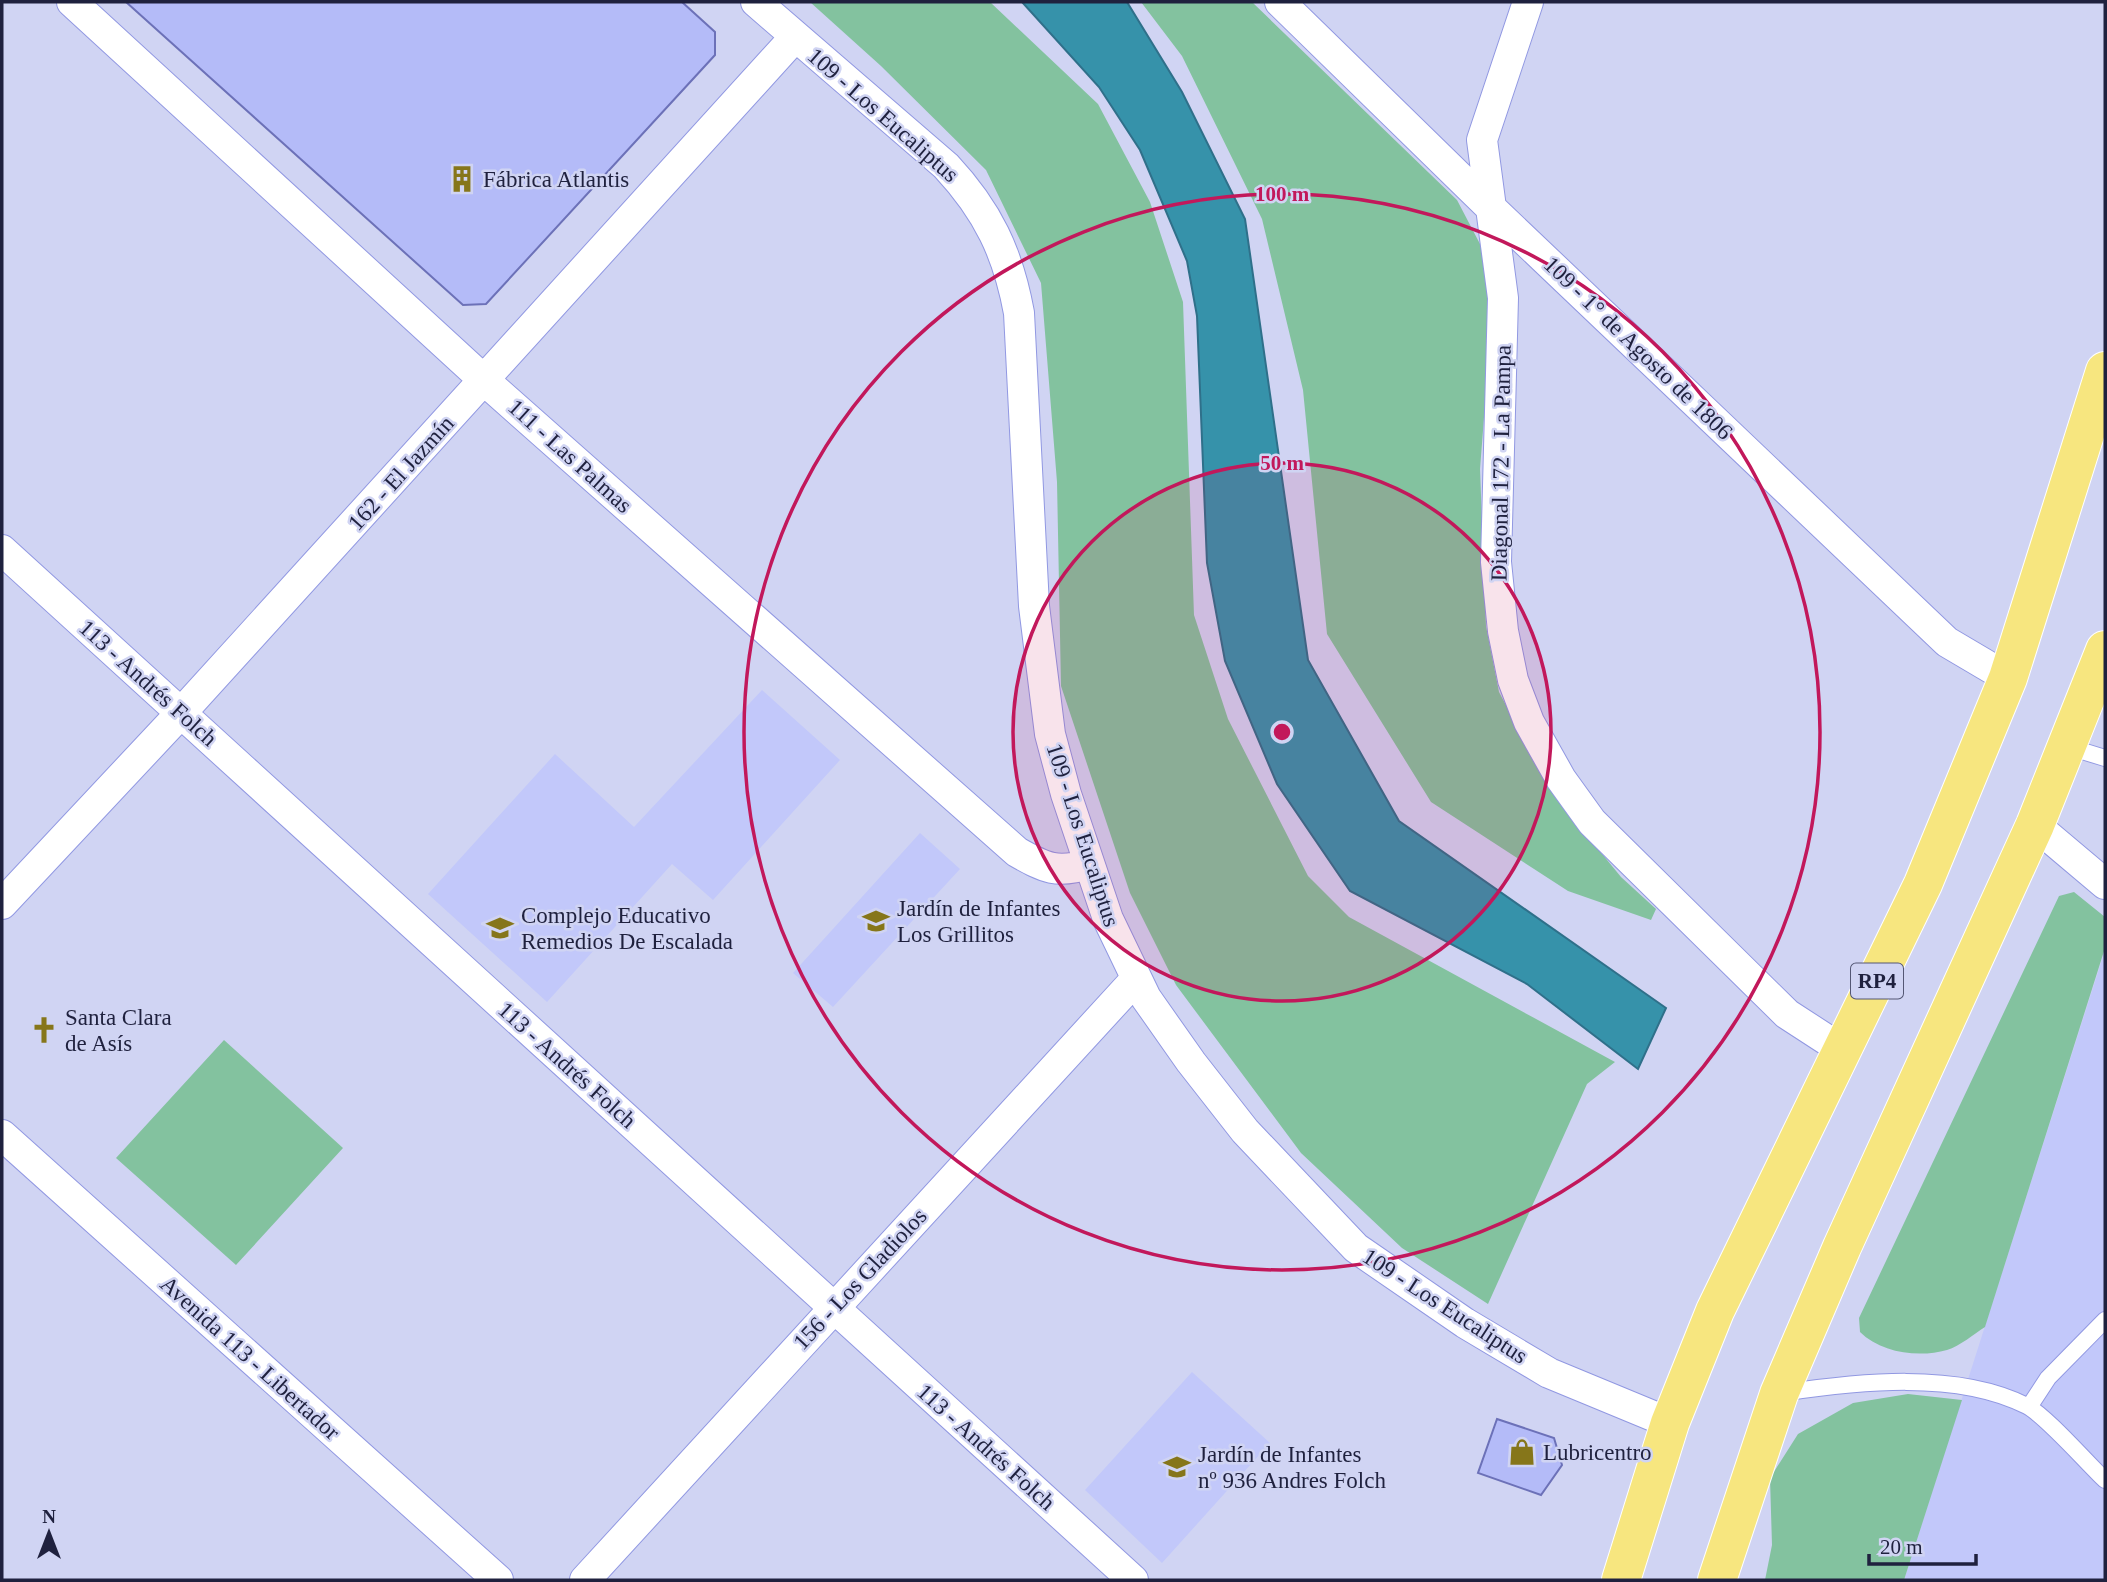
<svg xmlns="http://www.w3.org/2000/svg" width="2107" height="1582" viewBox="0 0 2107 1582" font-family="'Times New Roman',serif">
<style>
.built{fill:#c2c8fa}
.green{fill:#83c29f}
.water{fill:#3692aa;stroke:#2f708a;stroke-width:2}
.building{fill:#b4bbf8;stroke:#6c71b8;stroke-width:2}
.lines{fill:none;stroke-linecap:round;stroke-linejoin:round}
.lane-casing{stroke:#9198e2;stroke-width:18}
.street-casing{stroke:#9198e2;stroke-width:32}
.primary-casing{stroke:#fff;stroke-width:40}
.lane{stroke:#fff;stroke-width:16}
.street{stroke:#fff;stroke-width:30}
.primary{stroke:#f7e67f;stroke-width:38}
.ring{fill:none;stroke:#c2185b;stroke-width:3.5}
.labels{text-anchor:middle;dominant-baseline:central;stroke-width:5;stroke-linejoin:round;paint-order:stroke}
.shield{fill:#d0d4f3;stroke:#545774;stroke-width:2}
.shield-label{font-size:21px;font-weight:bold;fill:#1f213e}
.street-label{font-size:23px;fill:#1f213e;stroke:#d0d4f3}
.poi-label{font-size:23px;fill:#1f213e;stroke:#d0d4f3;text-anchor:start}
.centre{fill:#c2185b;stroke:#d0d4f3;stroke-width:3.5}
.ring-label{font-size:21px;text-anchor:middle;font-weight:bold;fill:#c2185b;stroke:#d0d4f3;stroke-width:5;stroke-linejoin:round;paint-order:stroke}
</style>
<rect width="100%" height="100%" fill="#d0d4f3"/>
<path class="built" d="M 762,690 L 840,760 L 713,900 L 672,864 L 547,1002 L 428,894 L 555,754 L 634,827 Z
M 920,833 L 960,869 L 833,1007 L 793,973 Z
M 2105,950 L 2105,1580 L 1904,1580 Z
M 1192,1372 L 1270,1443 L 1162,1563 L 1085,1490 Z"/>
<path class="green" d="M 810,2 L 990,2 L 1098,104 L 1150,202 L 1183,302 L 1194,615 L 1228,719 L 1308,876 L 1349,917 L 1615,1062 L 1587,1084 L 1488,1304 L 1402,1248 L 1301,1153 L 1176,985 L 1130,893 L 1061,686 L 1057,482 L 1041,283 L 986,170 L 881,66 Z
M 1141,2 L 1252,2 L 1457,200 L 1480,244 L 1493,302 L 1480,469 L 1486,626 L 1499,692 L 1553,794 L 1621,877 L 1656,909 L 1651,920 L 1568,891 L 1431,802 L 1327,634 L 1303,390 L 1262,219 L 1182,56 Z
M 2074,892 L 2105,917 L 2105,948 L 1985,1327 C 1974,1334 1960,1346 1947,1350 C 1919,1358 1881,1353 1860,1332 L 1859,1318 L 2059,896 Z
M 224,1040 L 343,1148 L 236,1265 L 116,1158 Z
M 1908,1394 L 1962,1400 L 1904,1580 L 1765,1580 L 1772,1545 L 1770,1478 L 1798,1434 L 1853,1403 Z"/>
<path class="water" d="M 1022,2 L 1127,2 L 1182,92 L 1245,219 L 1308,660 L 1399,821 L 1666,1008 L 1638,1069 L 1527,984 L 1350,891 L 1277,784 L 1225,661 L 1207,563 L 1197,316 L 1187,261 L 1140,150 L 1099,87 Z"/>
<path class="building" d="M 126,2 L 682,2 L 715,32 L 715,55 L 486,304 L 463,305 Z
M 1497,1419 L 1554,1438 L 1562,1465 L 1541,1495 L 1478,1473 Z"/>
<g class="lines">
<defs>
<path id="lane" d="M 2069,747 L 2105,758
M 1782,1393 C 1856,1382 1957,1370 2027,1406 C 2046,1416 2087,1463 2105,1480
M 2029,1407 L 2048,1378 L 2105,1320"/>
<path id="street" d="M 72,2 L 485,381 L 1017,852 C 1045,868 1057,874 1089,864
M 756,2 L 946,166 C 988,211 1008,253 1019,313 L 1034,606 L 1050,734 L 1066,794 L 1108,919 L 1146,998 L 1191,1062 L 1245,1131 L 1356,1248 L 1465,1323 L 1549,1373 L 1670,1423
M 1280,2 L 1490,207 L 1947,642 L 2008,678
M 1528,2 L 1482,140 L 1503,298 L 1496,562 L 1503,631 L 1513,680 L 1529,722 L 1561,779 L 1592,822 L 1787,1014 L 1844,1051
M 2,550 L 1133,1580
M 2035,825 L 2105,884
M 2,904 L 181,713 L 795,37
M 2,1135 L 498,1580
M 585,1580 L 1136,979"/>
<path id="primary" d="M 1621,1580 L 1670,1423 L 1715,1311 L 1923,884 L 2008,678 L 2105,371
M 1717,1580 L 1779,1394 L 1842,1247 L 2035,825 L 2105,650"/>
</defs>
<use href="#lane" class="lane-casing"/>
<use href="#street" class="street-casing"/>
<use href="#primary" class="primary-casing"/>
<use href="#lane" class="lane"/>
<use href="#street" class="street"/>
<use href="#primary" class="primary"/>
</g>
<circle cx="1282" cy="732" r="269" fill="#c2185b" fill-opacity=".12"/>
<g class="ring">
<circle cx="1282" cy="732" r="269"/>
<circle cx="1282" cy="732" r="538"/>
</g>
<defs>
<symbol id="building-bare" viewBox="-9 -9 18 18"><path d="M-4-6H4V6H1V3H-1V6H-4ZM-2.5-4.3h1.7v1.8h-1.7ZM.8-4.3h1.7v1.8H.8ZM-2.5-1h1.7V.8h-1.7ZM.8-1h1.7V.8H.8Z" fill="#86761a" stroke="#d0d4f3" stroke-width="2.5" paint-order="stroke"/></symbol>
<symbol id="school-bare" viewBox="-9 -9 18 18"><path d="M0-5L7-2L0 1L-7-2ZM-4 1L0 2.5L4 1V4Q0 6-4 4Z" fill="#86761a" stroke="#d0d4f3" stroke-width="2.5" paint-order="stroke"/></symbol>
<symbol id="church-bare" viewBox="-9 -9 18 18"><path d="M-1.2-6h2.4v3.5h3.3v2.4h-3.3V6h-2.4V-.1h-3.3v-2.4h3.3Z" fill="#86761a" stroke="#d0d4f3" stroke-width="2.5" paint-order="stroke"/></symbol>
<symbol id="shop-bare" viewBox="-9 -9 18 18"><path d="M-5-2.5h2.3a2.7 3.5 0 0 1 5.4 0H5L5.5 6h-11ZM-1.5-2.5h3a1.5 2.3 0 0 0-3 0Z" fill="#86761a" stroke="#d0d4f3" stroke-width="2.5" paint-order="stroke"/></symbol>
</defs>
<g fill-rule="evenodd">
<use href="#building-bare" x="443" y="160" width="38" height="38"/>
<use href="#school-bare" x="857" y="902" width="38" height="38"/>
<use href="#school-bare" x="481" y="909" width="38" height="38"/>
<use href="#church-bare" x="25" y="1011" width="38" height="38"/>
<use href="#shop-bare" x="1503" y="1433" width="38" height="38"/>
<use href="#school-bare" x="1158" y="1448" width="38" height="38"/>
</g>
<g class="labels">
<rect class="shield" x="1851" y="963.5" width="52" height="35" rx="5"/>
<g class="shield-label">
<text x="1877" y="981">RP4</text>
</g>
<g class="street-label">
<text transform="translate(883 115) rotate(41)">109 - Los Eucaliptus</text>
<text transform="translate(1638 348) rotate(44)">109 - 1° de Agosto de 1806</text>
<text transform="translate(570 456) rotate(42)">111 - Las Palmas</text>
<text transform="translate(1501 463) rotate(-89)">Diagonal 172 - La Pampa</text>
<text transform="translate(401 473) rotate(-48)">162 - El Jazmín</text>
<text transform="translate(148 683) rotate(42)">113 - Andrés Folch</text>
<text transform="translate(1083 835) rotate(72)">109 - Los Eucaliptus</text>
<text transform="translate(567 1065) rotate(42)">113 - Andrés Folch</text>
<text transform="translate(860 1279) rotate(-47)">156 - Los Gladiolos</text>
<text transform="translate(1445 1306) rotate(33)">109 - Los Eucaliptus</text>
<text transform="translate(250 1358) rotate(42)">Avenida 113 - Libertador</text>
<text transform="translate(986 1447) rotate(42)">113 - Andrés Folch</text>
</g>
<g class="poi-label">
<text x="483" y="179">Fábrica Atlantis</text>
<text x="897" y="908">Jardín de Infantes<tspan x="897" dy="26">Los Grillitos</tspan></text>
<text x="521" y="915">Complejo Educativo<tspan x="521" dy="26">Remedios De Escalada</tspan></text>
<text x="65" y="1017">Santa Clara<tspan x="65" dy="26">de Asís</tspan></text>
<text x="1543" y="1452">Lubricentro</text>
<text x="1198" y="1454">Jardín de Infantes<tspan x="1198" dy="26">nº 936 Andres Folch</tspan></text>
</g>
</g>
<circle cx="1282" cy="732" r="10" class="centre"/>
<g class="ring-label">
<text x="1282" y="201">100 m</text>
<text x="1282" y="470">50 m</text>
</g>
<rect width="2107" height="1582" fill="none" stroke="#1f213e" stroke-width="7"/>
<g transform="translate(49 1533)" stroke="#d0d4f3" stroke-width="5" paint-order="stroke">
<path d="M0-5L12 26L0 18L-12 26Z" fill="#1f213e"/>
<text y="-10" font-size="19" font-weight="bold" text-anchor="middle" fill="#1f213e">N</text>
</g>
<path d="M1869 1554v10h107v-10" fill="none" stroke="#1f213e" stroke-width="3.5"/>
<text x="1880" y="1554" font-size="21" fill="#1f213e" stroke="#d0d4f3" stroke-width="5" paint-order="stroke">20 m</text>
</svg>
